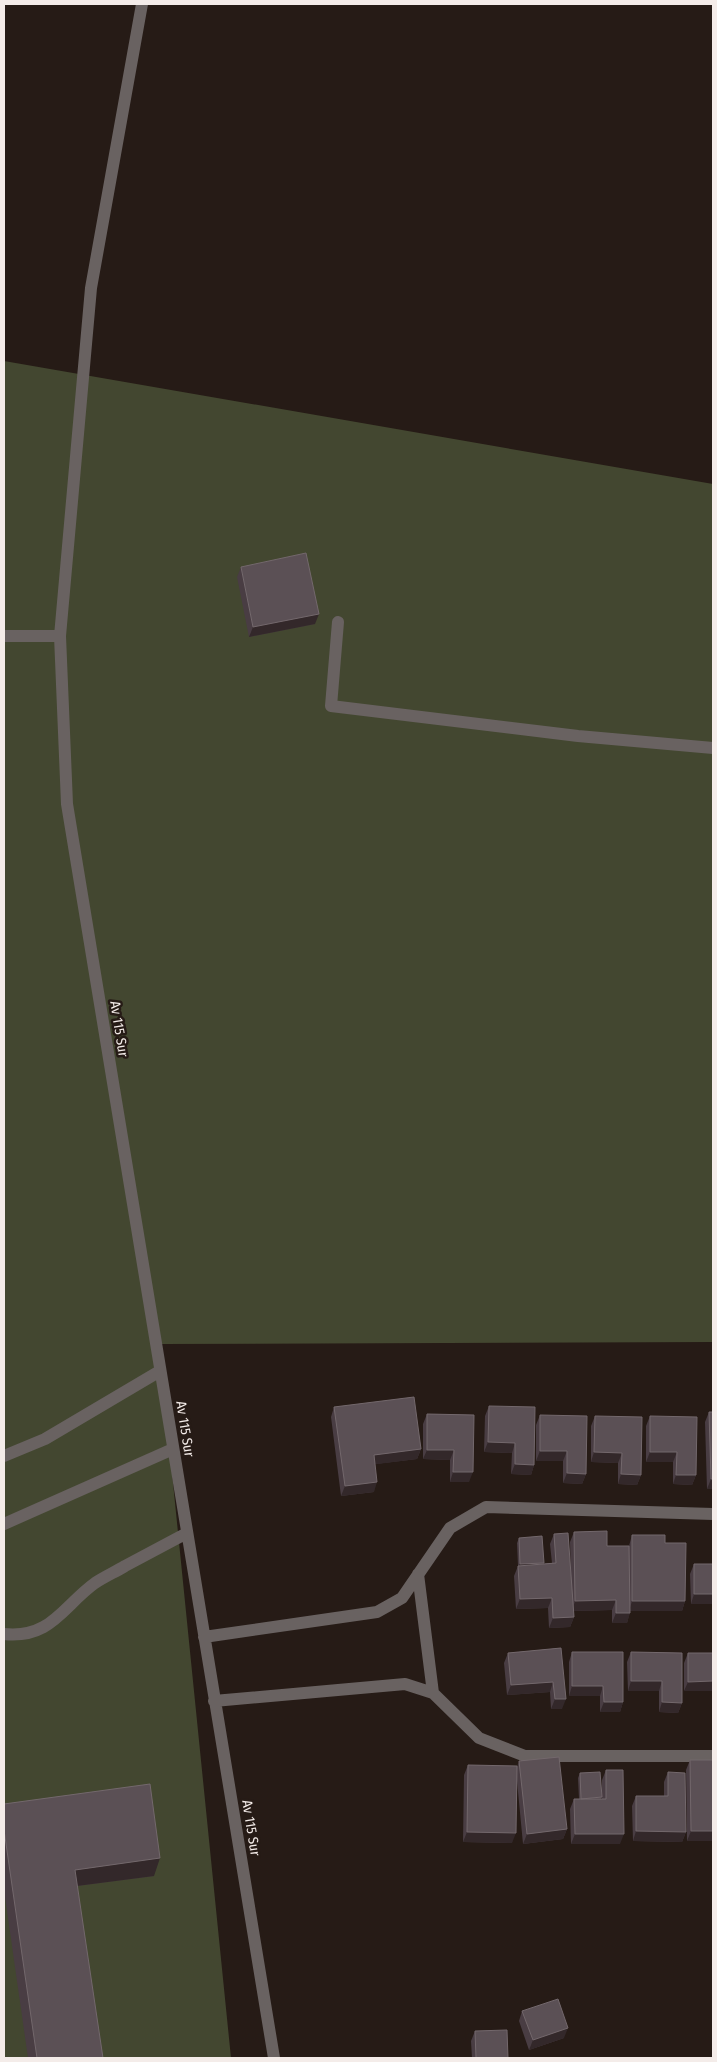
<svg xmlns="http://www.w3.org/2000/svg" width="717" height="2062" viewBox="0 0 717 2062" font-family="'Fira Sans Condensed',sans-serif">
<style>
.green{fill:#434730}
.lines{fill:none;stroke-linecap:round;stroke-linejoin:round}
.minor{stroke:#696261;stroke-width:12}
.wall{fill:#493d43}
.shaded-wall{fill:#33282a}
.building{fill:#5b5055;stroke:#73686c}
.labels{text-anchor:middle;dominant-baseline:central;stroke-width:5;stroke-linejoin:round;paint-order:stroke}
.street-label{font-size:14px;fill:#f4ece9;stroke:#261b16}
</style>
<rect width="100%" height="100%" fill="#261b16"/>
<path class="green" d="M 4,361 L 713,484 L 713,1342 L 159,1344 L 231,2058 L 4,2058 Z"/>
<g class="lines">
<path class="minor" d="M 142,4 L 91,288 L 60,636 L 67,804 L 274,2058
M 338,622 L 331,706 L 578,736 L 713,748
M 4,636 L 60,636
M 4,1456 L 45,1439 L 160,1371
M 4,1524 L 173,1449
M 418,1574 L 433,1693
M 4,1634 C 51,1639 63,1606 95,1583 C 104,1577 115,1572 125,1566 C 146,1555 166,1544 187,1533
M 204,1637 L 377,1612 L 402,1598 L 450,1528 L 486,1507 L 713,1514
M 214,1701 L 405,1684 L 433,1693 L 479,1738 L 525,1756 L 713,1756"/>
</g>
<path class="wall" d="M 241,567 L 315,624 L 249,637 L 237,577 Z
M 489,1406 L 534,1465 L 531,1475 L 511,1474 L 512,1453 L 484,1452 L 485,1416 Z
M 334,1407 L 421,1449 L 417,1459 L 375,1464 L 374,1492 L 341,1496 L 331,1417 Z
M 709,1412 L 713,1412 L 713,1489 L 707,1489 L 705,1422 Z
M 427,1414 L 474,1415 L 469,1482 L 450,1482 L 450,1460 L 423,1459 L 423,1424 Z
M 540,1415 L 586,1474 L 582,1484 L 563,1483 L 563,1461 L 536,1461 L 536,1425 Z
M 595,1416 L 641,1475 L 637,1485 L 618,1484 L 618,1463 L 591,1462 L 591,1426 Z
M 650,1416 L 696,1475 L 692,1485 L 673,1484 L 673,1462 L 646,1462 L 646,1426 Z
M 574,1532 L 607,1546 L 629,1546 L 632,1535 L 665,1543 L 685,1601 L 682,1611 L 630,1611 L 627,1623 L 612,1623 L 612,1610 L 573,1611 L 574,1617 L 570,1627 L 549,1628 L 548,1608 L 516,1609 L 514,1576 L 518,1566 L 517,1543 L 519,1538 L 544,1563 L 543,1564 L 552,1563 L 550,1544 L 554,1534 L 571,1578 L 570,1542 Z
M 694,1564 L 713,1564 L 713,1604 L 691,1604 L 690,1574 Z
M 561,1648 L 562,1709 L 551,1709 L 550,1692 L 507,1695 L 504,1663 L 508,1653 Z
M 572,1652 L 623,1702 L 620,1712 L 600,1712 L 600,1696 L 569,1696 L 569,1662 Z
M 631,1652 L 682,1653 L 682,1703 L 678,1713 L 659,1712 L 659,1691 L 628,1691 L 627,1662 Z
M 688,1653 L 713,1653 L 684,1691 L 684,1663 Z
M 690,1760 L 713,1841 L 687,1841 L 686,1770 Z
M 519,1761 L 567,1829 L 563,1839 L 523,1844 L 517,1781 L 512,1843 L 463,1842 L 464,1775 L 468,1765 L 517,1767 Z
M 606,1770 L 620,1844 L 571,1844 L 570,1809 L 574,1799 L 579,1799 L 578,1778 L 580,1773 L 602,1797 L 601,1799 L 602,1799 L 602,1780 Z
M 668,1772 L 686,1832 L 682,1842 L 633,1841 L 632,1806 L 636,1796 L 664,1796 L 664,1782 Z
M 4,1804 L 154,1876 L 77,1886 L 103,2058 L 28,2058 L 4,1890 Z
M 522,2011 L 564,2038 L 529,2050 L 519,2021 Z
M 475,2031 L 508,2058 L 472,2058 L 471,2041 Z"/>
<path class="shaded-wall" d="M 319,614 L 315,624 L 249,637 L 253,627 Z
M 488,1442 L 515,1443 L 512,1453 L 484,1452 Z
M 421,1449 L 417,1459 L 370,1465 L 374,1455 Z
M 427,1450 L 454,1450 L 450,1460 L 423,1459 Z
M 540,1451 L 567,1451 L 563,1461 L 536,1461 Z
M 594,1452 L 622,1453 L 618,1463 L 591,1462 Z
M 650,1452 L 677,1452 L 673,1462 L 646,1462 Z
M 515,1464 L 534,1465 L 531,1475 L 511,1474 Z
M 453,1472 L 473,1472 L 469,1482 L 450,1482 Z
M 567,1473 L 586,1474 L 582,1484 L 563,1483 Z
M 621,1474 L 641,1475 L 637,1485 L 618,1484 Z
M 676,1475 L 696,1475 L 692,1485 L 673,1484 Z
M 711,1479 L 713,1479 L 713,1489 L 707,1489 Z
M 377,1482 L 374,1492 L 341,1496 L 345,1486 Z
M 544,1563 L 542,1568 L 518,1569 L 520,1564 Z
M 694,1594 L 713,1594 L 713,1604 L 691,1604 Z
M 552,1598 L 548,1608 L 516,1609 L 520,1599 Z
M 616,1600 L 612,1610 L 572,1611 L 575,1601 Z
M 632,1601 L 685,1601 L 682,1611 L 629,1611 Z
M 616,1613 L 630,1613 L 627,1623 L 612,1623 Z
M 574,1617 L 570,1627 L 549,1628 L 553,1618 Z
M 631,1681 L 662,1681 L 659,1691 L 628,1691 Z
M 713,1681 L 713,1691 L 684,1691 L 688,1682 Z
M 553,1682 L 550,1692 L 507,1695 L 511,1685 Z
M 572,1686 L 603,1686 L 600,1696 L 569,1696 Z
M 555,1699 L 566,1699 L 562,1709 L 551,1709 Z
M 604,1702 L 623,1702 L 620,1712 L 600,1712 Z
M 662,1702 L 682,1703 L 678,1713 L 659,1712 Z
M 567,1829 L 563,1839 L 523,1844 L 527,1834 Z
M 636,1831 L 686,1832 L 682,1842 L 633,1841 Z
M 691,1831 L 713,1831 L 713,1841 L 687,1841 Z
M 467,1832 L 516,1833 L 512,1843 L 463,1842 Z
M 575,1834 L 624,1834 L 620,1844 L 571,1844 Z
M 160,1858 L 154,1876 L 69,1887 L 75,1870 Z
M 568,2028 L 564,2038 L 529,2050 L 533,2040 Z"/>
<path class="building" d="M 306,553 L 319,614 L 253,627 L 241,567 Z
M 414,1397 L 421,1449 L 374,1455 L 377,1482 L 345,1486 L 334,1407 Z
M 489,1406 L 535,1407 L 534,1465 L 515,1464 L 515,1443 L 488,1442 Z
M 709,1412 L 713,1412 L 713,1479 L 711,1479 Z
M 427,1414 L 474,1415 L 473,1472 L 453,1472 L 454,1450 L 427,1450 Z
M 540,1415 L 587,1416 L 586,1474 L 567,1473 L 567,1451 L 540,1451 Z
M 595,1416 L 642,1417 L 641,1475 L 621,1474 L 622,1453 L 594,1452 Z
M 650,1416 L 697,1417 L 696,1475 L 676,1475 L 677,1452 L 650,1452 Z
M 607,1531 L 607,1546 L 629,1546 L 630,1613 L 616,1613 L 616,1600 L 575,1601 L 574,1532 Z
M 568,1533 L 574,1617 L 553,1618 L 552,1598 L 520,1599 L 518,1566 L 556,1563 L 554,1534 Z
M 632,1535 L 665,1535 L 665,1543 L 686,1543 L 685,1601 L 632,1601 Z
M 542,1536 L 544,1563 L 520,1564 L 519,1538 Z
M 694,1564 L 713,1564 L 713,1594 L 694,1594 Z
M 561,1648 L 566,1699 L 555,1699 L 553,1682 L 511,1685 L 508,1653 Z
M 572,1652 L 623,1652 L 623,1702 L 604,1702 L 603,1686 L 572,1686 Z
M 631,1652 L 682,1653 L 682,1703 L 662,1702 L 662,1681 L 631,1681 Z
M 688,1653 L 713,1653 L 713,1681 L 688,1682 Z
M 559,1757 L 567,1829 L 527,1834 L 519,1761 Z
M 690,1760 L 713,1760 L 713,1831 L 691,1831 Z
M 468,1765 L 517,1766 L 516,1833 L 467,1832 Z
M 606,1770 L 623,1770 L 624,1834 L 575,1834 L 574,1799 L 606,1799 Z
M 600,1772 L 602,1797 L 581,1799 L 580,1773 Z
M 668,1772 L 685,1773 L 686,1832 L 636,1831 L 636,1796 L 668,1796 Z
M 150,1784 L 160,1858 L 75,1870 L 103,2058 L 37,2058 L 4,1830 L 4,1804 Z
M 558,1999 L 568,2028 L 533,2040 L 522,2011 Z
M 507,2030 L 508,2058 L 476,2058 L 475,2031 Z"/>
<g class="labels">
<g class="street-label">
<text transform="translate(119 1029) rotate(81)">Av 115 Sur</text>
<text transform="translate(185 1429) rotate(81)">Av 115 Sur</text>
<text transform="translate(251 1828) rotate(81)">Av 115 Sur</text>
</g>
</g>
<rect width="717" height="2062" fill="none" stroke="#f4ece9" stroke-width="10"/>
</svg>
